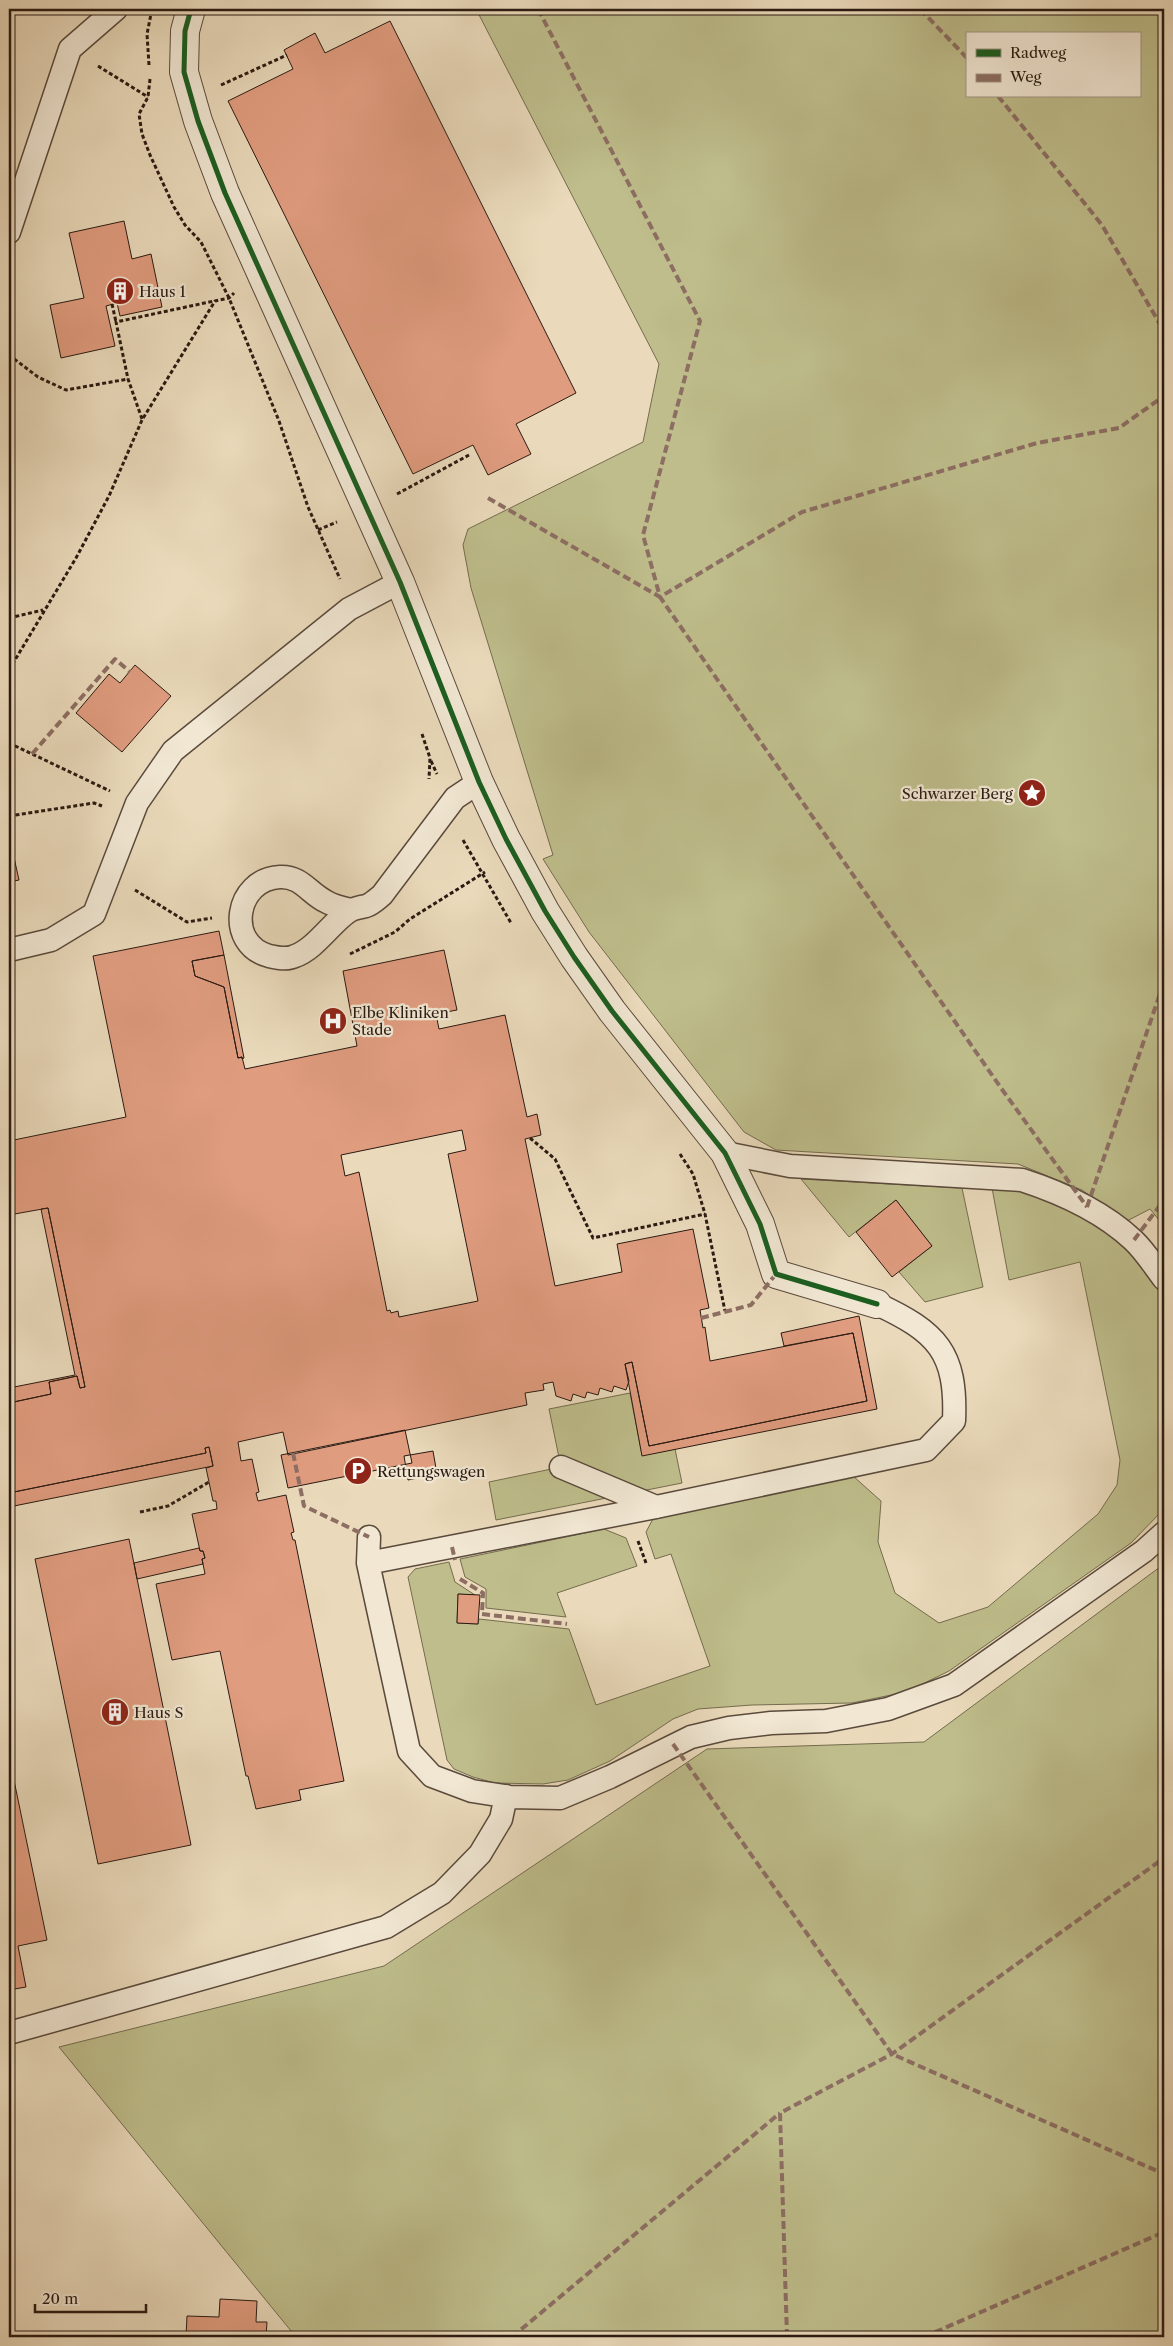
<svg xmlns="http://www.w3.org/2000/svg" width="1173" height="2346" viewBox="0 0 1173 2346" font-family="'Libre Caslon Text',serif">
<style>
.green{fill:#bebd8b;stroke:#746c4e;fill-rule:evenodd}
.building{fill:#e09c7f;stroke:#2a1a12;fill-rule:evenodd}
.lines{fill:none;stroke-linecap:round;stroke-linejoin:round}
.service-casing{stroke:#5a4a3c;stroke-width:25}
.minor-casing{stroke:#5a4a3c;stroke-width:30}
.path{stroke:#2a1a12;stroke-width:3;stroke-dasharray:4 2.5;stroke-linecap:butt}
.service{stroke:#f1e7d3;stroke-width:22}
.minor{stroke:#f1e7d3;stroke-width:28}
.quiet{stroke:#8d6e63;stroke-width:4;stroke-dasharray:8 4;stroke-linecap:butt}
.cycleway-casing{stroke:#f1e7d3;stroke-width:8}
.cycleway{stroke:#1b5e20;stroke-width:5}
.labels{text-anchor:middle;dominant-baseline:central;stroke-width:4.5;stroke-linejoin:round;paint-order:stroke}
.poi-label{font-size:15px;fill:#2a1a12;stroke:#f1e7d3;text-anchor:start}
</style>
<rect width="100%" height="100%" fill="#eadabb"/>
<filter id="stains"><feTurbulence type="fractalNoise" baseFrequency=".004" numOctaves="4"/><feColorMatrix values="0 0 0 0 .2 0 0 0 0 .09 0 0 0 0 .02 0 0 0 .5 -.17"/></filter>
<radialGradient id="worn" r=".72"><stop offset=".6" stop-color="#630" stop-opacity="0"/><stop offset="1" stop-color="#630" stop-opacity=".3"/></radialGradient>
<path class="green" d="M 476,9 L 1164,9 L 1164,1226 L 1150,1209 L 1127,1221 L 1082,1190 L 1018,1164 L 776,1150 L 744,1132 L 589,932 L 543,859 L 553,855 L 471,588 L 463,545 L 468,529 L 643,442 L 659,364 ZM 967,34 L 1139,34 L 1139,96 L 967,96 Z
M 801,1179 L 962,1188 L 983,1287 L 925,1302 L 899,1272 L 932,1246 L 896,1200 L 849,1237 Z
M 992,1188 C 1003,1189 1015,1189 1026,1192 C 1078,1207 1143,1246 1164,1298 L 1164,1509 L 1131,1543 L 949,1671 L 906,1692 L 852,1703 L 752,1705 L 698,1709 L 673,1719 L 610,1761 L 568,1780 L 543,1784 L 495,1783 L 473,1777 L 454,1769 L 447,1760 L 408,1577 L 415,1569 L 449,1562 L 455,1582 L 475,1595 L 458,1594 L 457,1623 L 478,1624 L 479,1619 L 569,1629 L 596,1705 L 710,1666 L 671,1554 L 655,1559 L 646,1532 L 654,1517 L 853,1476 L 881,1501 L 878,1542 L 895,1593 L 939,1623 L 988,1607 L 1098,1514 L 1117,1485 L 1120,1460 L 1080,1262 L 1009,1280 Z
M 630,1393 L 642,1455 L 675,1449 L 682,1483 L 496,1520 L 489,1482 L 561,1467 L 549,1409 Z
M 604,1529 L 626,1538 L 637,1566 L 557,1593 L 566,1617 L 486,1608 L 486,1589 L 465,1577 L 460,1559 Z
M 1164,1564 L 1164,2335 L 1161,2337 L 296,2337 L 59,2047 L 384,1966 L 707,1749 L 924,1742 Z"/>
<path class="building" d="M 390,21 L 576,393 L 516,424 L 531,454 L 488,475 L 473,445 L 413,474 L 228,101 L 293,69 L 284,50 L 315,33 L 325,53 Z
M 124,221 L 132,259 L 151,254 L 162,307 L 120,316 L 117,303 L 106,306 L 115,346 L 61,358 L 50,305 L 84,298 L 69,233 Z
M 135,665 L 171,696 L 122,752 L 76,713 L 109,674 L 120,683 Z
M 9,835 L 19,880 L 9,882 Z
M 219,931 L 224,955 L 192,961 L 195,976 L 224,987 L 238,1058 L 242,1057 L 245,1069 L 357,1046 L 343,971 L 444,950 L 457,1010 L 436,1014 L 439,1029 L 505,1015 L 527,1117 L 537,1114 L 541,1135 L 525,1139 L 555,1286 L 622,1272 L 617,1244 L 693,1229 L 709,1308 L 700,1310 L 703,1328 L 705,1327 L 710,1361 L 853,1333 L 867,1401 L 649,1446 L 632,1362 L 625,1364 L 629,1381 L 626,1390 L 614,1386 L 612,1392 L 600,1388 L 598,1395 L 587,1392 L 585,1398 L 573,1394 L 571,1401 L 556,1396 L 553,1382 L 543,1384 L 544,1390 L 525,1393 L 527,1405 L 288,1455 L 283,1432 L 238,1442 L 241,1461 L 252,1459 L 259,1492 L 256,1493 L 258,1501 L 286,1495 L 294,1532 L 291,1533 L 293,1540 L 295,1540 L 344,1781 L 299,1790 L 301,1800 L 256,1809 L 248,1776 L 246,1776 L 220,1651 L 172,1660 L 156,1584 L 205,1574 L 202,1559 L 205,1558 L 203,1551 L 200,1551 L 192,1514 L 217,1509 L 216,1501 L 213,1501 L 206,1468 L 213,1466 L 209,1447 L 205,1448 L 206,1453 L 9,1493 L 9,1403 L 51,1394 L 49,1382 L 77,1376 L 80,1388 L 85,1387 L 48,1208 L 9,1215 L 9,1141 L 126,1117 L 93,956 ZM 462,1130 L 466,1150 L 448,1154 L 478,1301 L 399,1317 L 398,1311 L 391,1313 L 390,1310 L 387,1311 L 359,1172 L 345,1176 L 341,1155 Z
M 224,955 L 244,1058 L 242,1059 L 242,1057 L 238,1058 L 224,987 L 195,976 L 192,961 Z
M 896,1200 L 932,1246 L 892,1277 L 856,1232 Z
M 48,1208 L 85,1387 L 80,1388 L 77,1376 L 49,1382 L 51,1394 L 9,1403 L 9,1388 L 75,1375 L 41,1209 Z
M 859,1316 L 877,1409 L 642,1456 L 625,1364 L 632,1362 L 649,1446 L 867,1401 L 853,1333 L 784,1346 L 781,1333 Z
M 405,1430 L 412,1463 L 288,1488 L 281,1455 Z
M 209,1447 L 213,1466 L 9,1507 L 9,1493 L 206,1453 L 205,1448 Z
M 433,1451 L 437,1474 L 408,1480 L 404,1456 Z
M 129,1539 L 191,1845 L 98,1864 L 35,1559 Z
M 199,1548 L 200,1551 L 203,1551 L 205,1558 L 202,1559 L 203,1564 L 137,1579 L 134,1563 Z
M 458,1594 L 480,1595 L 478,1624 L 457,1623 Z
M 9,1756 L 47,1940 L 18,1946 L 26,1987 L 9,1990 Z
M 220,2299 L 257,2301 L 256,2322 L 267,2322 L 266,2337 L 186,2337 L 187,2316 L 219,2317 Z"/>
<g class="lines">
<defs>
<path id="service" d="M 9,232 L 70,49 L 116,9
M 351,910 C 342,908 333,906 325,901 C 309,893 301,876 280,877 C 235,879 225,944 269,956 C 278,958 287,960 295,956 C 316,949 334,919 351,910 C 356,908 361,907 366,906 C 372,904 377,899 382,895 L 455,798 L 479,782
M 9,950 L 51,940 L 94,914 L 137,803 L 173,751 L 349,609 L 400,582
M 725,1153 L 790,1166 L 1022,1180 C 1062,1193 1102,1211 1133,1240 C 1145,1251 1154,1266 1164,1279
M 561,1467 L 656,1507
M 369,1537 L 368,1563 L 409,1751 L 432,1776 L 472,1791 L 510,1797 L 560,1798 L 610,1777 L 691,1737 L 729,1728 L 771,1723 L 826,1721 L 888,1709 L 954,1685 L 1144,1551 L 1164,1533
M 368,1563 L 656,1507 L 926,1450 L 954,1421 C 957,1352 937,1332 877,1304
M 9,2033 L 386,1927 L 442,1893 L 480,1854 L 501,1819 L 506,1796"/>
<path id="minor" d="M 191,9 L 185,31 L 184,72 L 198,121 L 225,193 L 400,582 L 479,782 L 506,839 L 545,911 L 574,957 L 612,1011 L 725,1153 L 760,1224 L 776,1274 L 877,1304"/>
</defs>
<use href="#service" class="service-casing"/>
<use href="#minor" class="minor-casing"/>
<path class="path" d="M 149,65 L 147,34 L 152,9
M 98,66 L 148,97
M 150,79 L 148,97 L 139,114 L 142,134 L 150,155 L 174,207 L 185,225 L 201,242 L 229,298 L 279,421 L 308,507 L 340,579
M 221,85 L 287,55
M 112,304 L 116,322
M 9,355 L 38,377 L 66,390 L 128,379
M 142,419 L 128,379 L 116,322 L 214,301
M 397,494 L 469,455
M 318,530 L 337,522
M 9,618 L 43,610
M 9,670 L 76,558 L 109,496 L 142,420 L 215,301 L 229,298 L 234,293
M 422,734 L 430,758 L 429,779
M 9,743 L 110,791
M 431,761 L 437,774
M 9,816 L 94,803 L 102,806
M 463,840 L 511,923
M 135,890 L 187,922 L 212,918
M 350,954 L 395,932 L 410,919 L 485,872
M 530,1138 L 555,1159 L 593,1238 L 705,1214
M 680,1154 L 693,1174 L 705,1214 L 725,1311
M 140,1512 L 168,1506 L 209,1482
M 638,1541 L 646,1563"/>
<use href="#service" class="service"/>
<use href="#minor" class="minor"/>
<path class="quiet" d="M 538,9 L 700,321 L 643,535 L 660,597 L 1001,1088 L 1087,1207
M 920,9 L 967,58
M 998,96 L 1102,225 L 1164,331
M 488,498 L 660,597 L 802,512 L 1037,443 L 1119,428 L 1164,396
M 32,754 L 115,659 L 130,672
M 1087,1207 L 1164,982
M 1134,1240 L 1164,1200
M 701,1318 L 751,1305 L 776,1274
M 293,1453 L 304,1506 L 369,1537
M 452,1547 L 455,1560
M 460,1579 L 483,1593 L 482,1614 L 567,1624
M 673,1744 L 892,2054 L 1164,2174
M 512,2337 L 780,2113
M 787,2337 L 780,2113 L 892,2054 L 1164,1858
M 924,2337 L 1164,2232"/>
<defs>
<path id="cycleway" d="M 191,9 L 185,31 L 184,72 L 198,121 L 225,193 L 400,582 L 479,782 L 506,839 L 545,911 L 574,957 L 612,1011 L 725,1153 L 760,1224 L 776,1274 L 877,1304"/>
</defs>
<use href="#cycleway" class="cycleway-casing"/>
<use href="#cycleway" class="cycleway"/>
</g>
<defs>
<symbol id="building-disc" viewBox="-11 -11 22 22"><circle r="9.5" fill="#8f2418" stroke="#f1e7d3"/><path d="M-4-6H4V6H1V3H-1V6H-4ZM-2.5-4.3h1.7v1.8h-1.7ZM.8-4.3h1.7v1.8H.8ZM-2.5-1h1.7V.8h-1.7ZM.8-1h1.7V.8H.8Z" fill="#fff"/></symbol>
<symbol id="sight-disc" viewBox="-11 -11 22 22"><circle r="9.5" fill="#8f2418" stroke="#f1e7d3"/><path d="M0-6L1.8-2.2L6-1.7L2.9 1.2L3.7 5.4L0 3.3L-3.7 5.4L-2.9 1.2L-6-1.7L-1.8-2.2Z" fill="#fff"/></symbol>
<symbol id="hospital-disc" viewBox="-11 -11 22 22"><circle r="9.5" fill="#8f2418" stroke="#f1e7d3"/><path d="M-5-5h3v3.5h4V-5h3V5h-3V1.5h-4V5h-3Z" fill="#fff"/></symbol>
<symbol id="parking-disc" viewBox="-11 -11 22 22"><circle r="9.5" fill="#8f2418" stroke="#f1e7d3"/><path d="M-3.5-5.5H1a3.5 3.5 0 0 1 0 7H-1V5.5H-3.5ZM-1-3.4V-.6H.8a1.4 1.4 0 0 0 0-2.8Z" fill="#fff"/></symbol>
</defs>
<g fill-rule="evenodd">
<use href="#building-disc" x="104" y="275" width="32" height="32"/>
<use href="#sight-disc" x="1016" y="777" width="32" height="32"/>
<use href="#hospital-disc" x="317" y="1005" width="32" height="32"/>
<use href="#parking-disc" x="342" y="1455" width="32" height="32"/>
<use href="#building-disc" x="99" y="1696" width="32" height="32"/>
</g>
<g class="labels">
<g class="poi-label">
<text x="139" y="291">Haus 1</text>
<text x="1013" y="793" text-anchor="end">Schwarzer Berg</text>
<text x="352" y="1012">Elbe Kliniken<tspan x="352" dy="17">Stade</tspan></text>
<text x="377" y="1471">Rettungswagen</text>
<text x="134" y="1712">Haus S</text>
</g>
</g>
<rect width="1173" height="2346" fill="none" stroke="#eadabb" stroke-width="30"/>
<rect x="10" y="10" width="1153" height="2326" fill="none" stroke="#2a1a12" stroke-width="2.5"/>
<rect x="15" y="15" width="1143" height="2316" fill="none" stroke="#2a1a12"/>
<rect x="966" y="32" width="175" height="65" fill="#f1e7d3" stroke="#a19586"/>
<rect x="976" y="49" width="25" height="8" fill="#1b5e20" stroke="#a19586"/>
<text x="1010" y="58" font-size="15" fill="#2a1a12">Radweg</text>
<rect x="976" y="74" width="25" height="8" fill="#8d6e63" stroke="#a19586"/>
<text x="1010" y="82" font-size="15" fill="#2a1a12">Weg</text>
<path d="M35 2304v8h111v-8" fill="none" stroke="#2a1a12" stroke-width="2.5"/>
<text x="42" y="2304" font-size="15" fill="#2a1a12" stroke="#f1e7d3" stroke-width="4" paint-order="stroke">20 m</text>
<rect width="100%" height="100%" filter="url(#stains)"/>
<rect width="100%" height="100%" fill="url(#worn)"/>
</svg>
